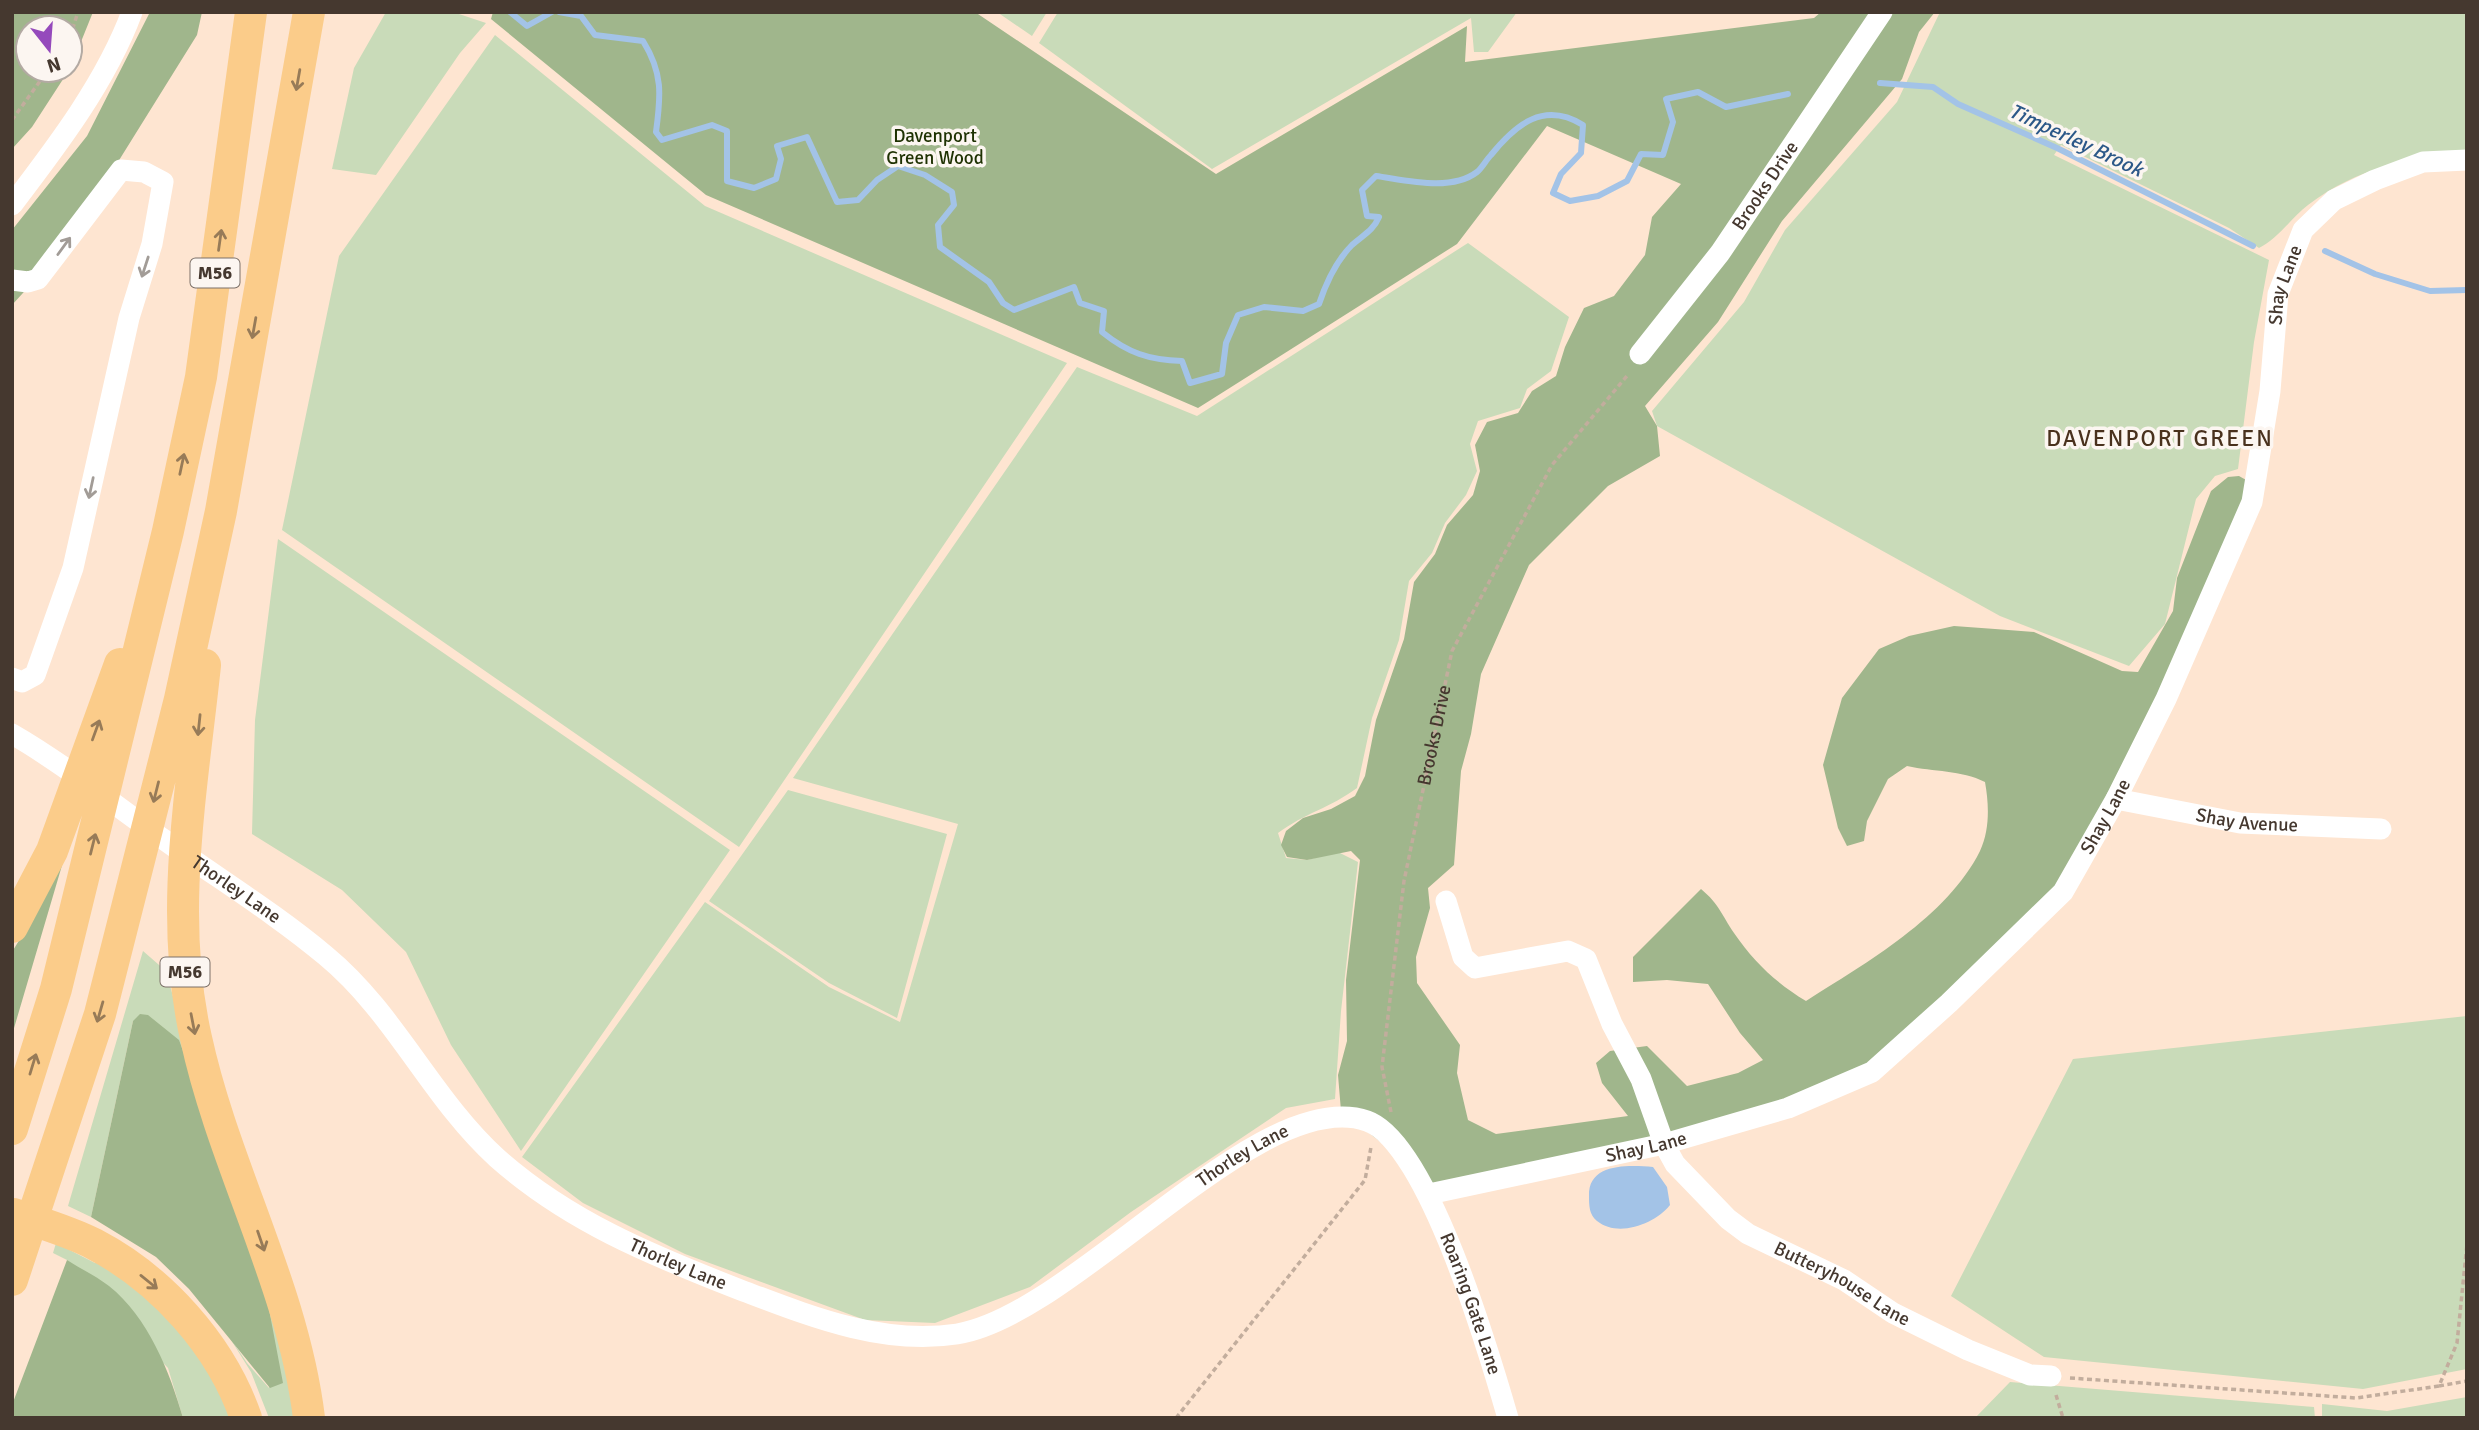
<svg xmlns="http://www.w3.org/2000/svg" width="2479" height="1430" viewBox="0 0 2479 1430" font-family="Signika,sans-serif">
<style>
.green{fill:#c9dbb9}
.forest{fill:#a0b68c}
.water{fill:#a3c3e7}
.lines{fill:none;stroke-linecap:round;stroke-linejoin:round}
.stream{stroke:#a3c3e7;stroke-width:6}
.path{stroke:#c2ad9d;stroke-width:3.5;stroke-dasharray:5 3.5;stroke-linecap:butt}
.minor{stroke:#fff;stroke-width:21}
.highway{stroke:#fbcc8a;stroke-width:32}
.oneway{stroke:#977b58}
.oneway2{stroke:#a29c97}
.labels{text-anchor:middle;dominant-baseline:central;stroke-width:7;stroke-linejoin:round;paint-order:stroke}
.shield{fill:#fcf6f1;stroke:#7c7169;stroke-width:2}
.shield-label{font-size:18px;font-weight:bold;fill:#45382f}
.park-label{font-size:19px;fill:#1f3203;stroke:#fcf6f1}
.street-label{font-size:19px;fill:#45382f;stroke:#fcf6f1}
.water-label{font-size:21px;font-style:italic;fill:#2c5888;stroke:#fcf6f1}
.quarter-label{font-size:23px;letter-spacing:2px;fill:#49311d;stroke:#fcf6f1}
</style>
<rect width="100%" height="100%" fill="#fee5d1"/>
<path class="green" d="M 386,12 L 453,12 L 486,23 L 460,53 L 376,175 L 332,169 L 354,68 Z
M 997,12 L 1047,12 L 1032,36 Z
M 1058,12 L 1517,12 L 1488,52 L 1474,52 L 1471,18 L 1212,169 L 1039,43 Z
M 1940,12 L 2467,12 L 2467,152 C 2405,159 2359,167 2308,205 C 2291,218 2278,239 2259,248 L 2229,228 L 2061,145 L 2054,155 L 2269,260 L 2254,342 L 2238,469 L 2215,476 L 2196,499 L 2165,624 L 2129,666 L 2000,616 L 1657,426 L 1652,411 L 1744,302 L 1785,230 L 1897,102 Z
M 495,35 L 705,206 L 1067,363 L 739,847 L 282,530 L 339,256 Z
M 1468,243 L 1569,317 L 1551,371 L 1527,389 L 1520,408 L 1478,421 L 1470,444 L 1477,471 L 1466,495 L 1445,523 L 1432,553 L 1409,581 L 1399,640 L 1372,718 L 1357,788 C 1330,808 1305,813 1278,833 L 1286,858 L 1307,860 L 1338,852 L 1358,862 L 1341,1011 L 1335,1099 L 1286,1108 L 1131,1212 L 1030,1287 L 935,1323 L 865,1320 L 685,1254 L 583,1203 L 522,1157 L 705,902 L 829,987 L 900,1022 L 958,824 L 793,778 L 1077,367 L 1197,416 Z
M 278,539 L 730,850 L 521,1151 L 451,1045 L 406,952 L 342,890 L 252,834 L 255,720 Z
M 788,790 L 947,834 L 897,1018 L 829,983 L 709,901 Z
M 143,951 L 166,971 L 205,1112 L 133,1021 L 91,1217 L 68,1206 Z
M 2467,1016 L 2467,1369 L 2363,1389 L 2044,1357 L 1951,1296 L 2073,1059 Z
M 56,1243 L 95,1263 L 98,1257 L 194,1340 L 235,1418 L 183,1418 L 168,1368 L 67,1260 L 53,1253 Z
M 260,1262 L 299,1418 L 269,1418 L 251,1372 L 223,1327 L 247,1363 L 269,1388 Z
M 2010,1382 L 2314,1407 L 2315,1418 L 1975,1418 Z
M 2467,1397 L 2467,1418 L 2322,1418 L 2322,1404 L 2387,1411 Z"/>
<path class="forest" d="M 12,12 L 93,12 L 70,69 L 70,28 L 28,28 L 28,70 L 69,70 L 32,127 L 12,149 Z
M 150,12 L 202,12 L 197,35 L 65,247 L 12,305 L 12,230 L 87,136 Z
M 493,12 L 975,12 L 1216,174 L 1467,26 L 1465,62 L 1814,18 L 1821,12 L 1935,12 L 1919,32 L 1902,79 L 1782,221 L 1718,322 L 1645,406 L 1657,426 L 1660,456 L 1608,486 L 1529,565 L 1481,674 L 1471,734 L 1461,771 L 1454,865 L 1428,888 L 1430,908 L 1416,957 L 1417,983 L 1460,1045 L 1457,1073 L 1468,1120 L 1496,1134 L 1628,1116 L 1602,1083 L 1596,1063 L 1610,1051 L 1647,1046 L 1687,1086 L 1738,1073 L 1763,1060 L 1740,1033 L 1708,984 L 1667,980 L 1633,982 L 1633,957 L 1701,889 C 1720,905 1721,914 1734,933 C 1754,962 1776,983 1806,1001 C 1866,963 1947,917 1980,851 C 1990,830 1989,804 1985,782 C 1961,770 1934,772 1907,766 L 1888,779 L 1867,821 L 1864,841 L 1847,846 L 1838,828 L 1823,765 L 1842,698 L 1879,649 L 1909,636 L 1954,626 L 1995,629 L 2034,632 L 2122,671 L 2138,672 L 2173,611 L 2177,578 L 2211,491 L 2228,477 L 2239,476 L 2255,485 L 2252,502 L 2063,892 L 1872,1072 L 1788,1108 L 1429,1194 L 1415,1169 L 1341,1111 L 1338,1075 L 1347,1041 L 1346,980 L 1360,860 L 1351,851 L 1307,860 L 1287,857 L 1281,845 L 1286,831 L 1303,818 L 1331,809 L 1355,796 L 1365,776 L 1376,720 L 1404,639 L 1414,582 L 1435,554 L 1447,525 L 1473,495 L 1480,471 L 1475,445 L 1487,422 L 1518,413 L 1532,391 L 1556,376 L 1565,347 L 1584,308 L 1614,296 L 1645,255 L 1652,217 L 1681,184 L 1547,126 L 1457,244 L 1198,408 L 706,195 L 491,19 Z
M 68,845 L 12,1035 L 12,952 L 40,906 Z
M 140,1014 L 148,1015 L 179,1040 L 260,1262 L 283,1383 L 270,1388 L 189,1289 L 156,1257 L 91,1217 L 133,1021 Z
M 67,1260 C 81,1269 96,1276 109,1286 C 148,1317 170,1372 183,1418 L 12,1418 L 12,1405 Z"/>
<path class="water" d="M 1653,1167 L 1667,1187 L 1670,1205 C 1655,1224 1618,1238 1597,1221 C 1589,1215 1589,1205 1589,1196 C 1588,1163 1628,1165 1653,1167 Z"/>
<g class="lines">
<path class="stream" d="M 510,12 L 527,26 L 552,12
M 559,12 L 581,16 L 595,35 L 643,41 C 663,73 661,95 656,132 L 662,140 L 712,125 L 727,131 L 727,181 L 754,188 L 776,179 L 781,159 L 777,146 L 807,137 L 837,202 L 858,200 L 877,180 L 898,166 L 925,175 L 952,192 L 954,205 L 938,225 L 940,247 L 989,282 L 1003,303 L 1014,310 L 1074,287 L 1080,303 L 1104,311 L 1102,332 C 1128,353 1149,360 1182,361 L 1190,383 L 1222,374 L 1226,343 L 1238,315 L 1264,307 L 1303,311 L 1319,304 C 1326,283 1336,261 1352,245 C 1363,235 1373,231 1379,217 L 1367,216 L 1362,190 L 1376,176 C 1405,180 1451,192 1477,172 C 1482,168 1486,160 1491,155 C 1516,124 1544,101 1583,125 L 1581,153 L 1561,174 L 1553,193 L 1570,201 L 1598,196 L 1627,181 L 1641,154 L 1663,155 L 1673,122 L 1666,99 L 1698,92 L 1726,107 L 1788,94
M 1880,83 L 1933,87 L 1958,104 L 2057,148 L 2253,246
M 2325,251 L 2375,274 L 2430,291 L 2467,290"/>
<g class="path">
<path d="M 70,37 L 78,12"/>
<path d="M 12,120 L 48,70"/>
<path d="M 2467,700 L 2467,713"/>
<path id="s1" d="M 1391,1112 L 1382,1067 L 1404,881 L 1452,651 L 1552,465 L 1627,376"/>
<path d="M 2070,1378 L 2356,1398 L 2439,1386 L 2457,1343 L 2467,1244"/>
<path d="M 2439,1386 L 2467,1381"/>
<path d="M 2056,1395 L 2063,1418"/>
<path d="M 1176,1418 L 1365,1180 L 1371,1147"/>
</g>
<g class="minor">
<path d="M 12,205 C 57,146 106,82 132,12"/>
<path d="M 12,280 L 28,282 L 38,279 L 121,170 L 144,172 L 163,182 L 152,244 L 129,318 L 73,568 L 35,675 L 22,682 L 12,678"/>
<path id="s2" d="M 1640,354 L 1720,253 L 1882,12"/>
<path id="s3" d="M 12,734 C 66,765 115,806 166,841 C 219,879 276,914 326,956 C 395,1013 431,1098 497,1158 C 568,1221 651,1255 738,1289 C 807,1315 881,1346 957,1334 C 1075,1315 1259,1084 1367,1121 C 1428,1142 1490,1356 1508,1418"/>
<path id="s4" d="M 2116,799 L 2240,823 L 2381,829"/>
<path id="s5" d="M 1446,901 L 1463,957 L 1475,968 L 1568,951 L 1586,959 L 1612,1024 L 1641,1079 L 1664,1144 L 1675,1164 L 1728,1219 L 1748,1234 L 1844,1280 L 1893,1313 L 1968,1350 L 2030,1375 L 2051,1376"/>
<path id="s6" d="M 1429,1194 L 1664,1144 L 1788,1108 L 1872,1072 L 1949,1003 L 2063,892 L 2116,799 L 2166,699 L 2252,502 L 2270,391 L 2278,294 L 2303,230 L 2334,200 L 2375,180 L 2423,162 L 2467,160"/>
</g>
<path class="highway" d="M 205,665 C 192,789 168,915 196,1038 C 224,1167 293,1286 309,1418
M 12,927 L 52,851 L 120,664
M 12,1129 L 56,989 L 168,531 L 201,377 L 251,12
M 14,1214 C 40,1223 69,1231 94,1244 C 161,1279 221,1345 246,1418
M 12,1280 L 100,1014 L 180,699 L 221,511 L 309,12"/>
</g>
<defs><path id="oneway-shaft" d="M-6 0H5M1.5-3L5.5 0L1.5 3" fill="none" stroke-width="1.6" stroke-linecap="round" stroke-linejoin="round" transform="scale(1.75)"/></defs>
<g class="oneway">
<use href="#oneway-shaft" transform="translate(298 80) rotate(100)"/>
<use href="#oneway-shaft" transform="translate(220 240) rotate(-82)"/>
<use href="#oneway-shaft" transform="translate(254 328) rotate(100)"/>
<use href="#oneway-shaft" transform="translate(182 464) rotate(-78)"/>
<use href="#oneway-shaft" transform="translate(199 725) rotate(96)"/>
<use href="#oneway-shaft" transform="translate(96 730) rotate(-70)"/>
<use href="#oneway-shaft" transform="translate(156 792) rotate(104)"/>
<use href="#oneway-shaft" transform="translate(93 844) rotate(-76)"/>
<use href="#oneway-shaft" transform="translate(100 1012) rotate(106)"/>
<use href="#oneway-shaft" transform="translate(193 1024) rotate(79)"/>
<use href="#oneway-shaft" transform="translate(33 1064) rotate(-73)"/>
<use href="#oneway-shaft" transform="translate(261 1241) rotate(71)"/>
<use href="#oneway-shaft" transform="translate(149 1282) rotate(39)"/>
</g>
<g class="oneway2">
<use href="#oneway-shaft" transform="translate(64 246) rotate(-54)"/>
<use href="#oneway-shaft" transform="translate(145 267) rotate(108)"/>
<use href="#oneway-shaft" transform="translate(91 488) rotate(102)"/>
</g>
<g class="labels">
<g class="shield">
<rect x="190.5" y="258.5" width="49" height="29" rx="5"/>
<rect x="160.5" y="957.5" width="49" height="29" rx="5"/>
</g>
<g class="shield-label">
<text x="215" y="273">M56</text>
<text x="185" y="972">M56</text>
</g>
<g class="park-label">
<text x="935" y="136">Davenport<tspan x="935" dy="22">Green Wood</tspan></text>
</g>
<g class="street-label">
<text stroke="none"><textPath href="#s2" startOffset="210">Brooks Drive</textPath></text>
<text stroke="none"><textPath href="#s6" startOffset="1377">Shay Lane</textPath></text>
<text stroke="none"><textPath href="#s1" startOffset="382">Brooks Drive</textPath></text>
<text stroke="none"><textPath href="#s6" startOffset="810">Shay Lane</textPath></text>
<text stroke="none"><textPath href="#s4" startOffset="133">Shay Avenue</textPath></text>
<text stroke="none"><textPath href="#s3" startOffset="273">Thorley Lane</textPath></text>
<text stroke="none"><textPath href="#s6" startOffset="222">Shay Lane</textPath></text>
<text stroke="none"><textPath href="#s3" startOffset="1491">Thorley Lane</textPath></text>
<text stroke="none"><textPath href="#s3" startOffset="861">Thorley Lane</textPath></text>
<text stroke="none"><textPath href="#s5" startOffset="621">Butteryhouse Lane</textPath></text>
<text stroke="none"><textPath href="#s3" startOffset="1839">Roaring Gate Lane</textPath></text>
</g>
<g class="water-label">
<text transform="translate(2076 140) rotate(25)">Timperley Brook</text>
</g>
<g class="quarter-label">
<text x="2160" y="438">DAVENPORT GREEN</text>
</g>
</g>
<rect width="2479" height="1430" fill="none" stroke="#45382f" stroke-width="28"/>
<g transform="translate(49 49) rotate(163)"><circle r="33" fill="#fcf6f1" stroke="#b3aaa3" stroke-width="2"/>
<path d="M0-5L12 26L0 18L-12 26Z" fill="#954abc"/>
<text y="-10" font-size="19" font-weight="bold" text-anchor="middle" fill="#45382f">N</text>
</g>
</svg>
